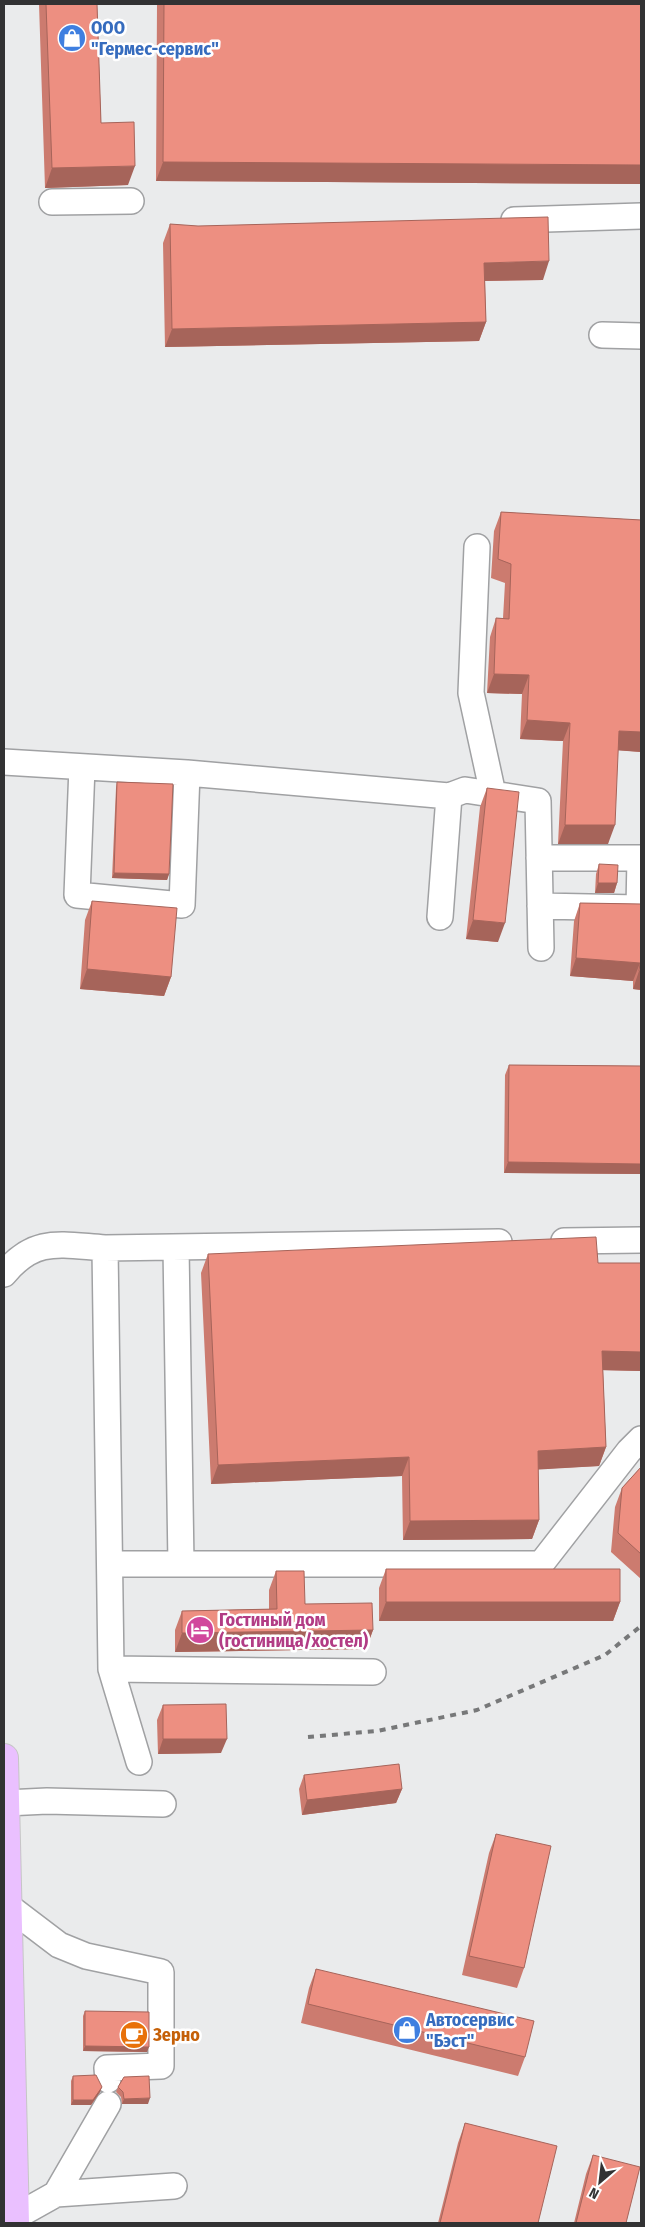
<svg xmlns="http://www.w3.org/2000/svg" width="645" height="2227" viewBox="0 0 645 2227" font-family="'Fira Sans Condensed',sans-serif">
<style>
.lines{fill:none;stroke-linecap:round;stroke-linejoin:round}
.minor-casing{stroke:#a0a1a3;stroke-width:28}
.highway-casing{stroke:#c6c6c6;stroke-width:30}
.minor{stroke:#fff;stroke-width:25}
.highway{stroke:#eac0ff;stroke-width:28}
.rail{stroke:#777879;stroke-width:4;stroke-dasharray:6 6;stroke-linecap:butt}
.wall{fill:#cc7b6f}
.shaded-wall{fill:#a6645a}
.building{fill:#ed8f81;stroke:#a6645a}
.labels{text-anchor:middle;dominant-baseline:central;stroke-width:5;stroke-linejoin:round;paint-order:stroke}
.shop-label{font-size:18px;font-weight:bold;fill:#366cbe;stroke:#fff;text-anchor:start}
.hotel-label{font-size:18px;font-weight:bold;fill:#b23c85;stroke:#fff;text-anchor:start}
.food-label{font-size:18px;font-weight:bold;fill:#c56008;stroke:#fff;text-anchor:start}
</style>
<rect width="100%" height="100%" fill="#eaebec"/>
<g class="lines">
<defs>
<path id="minor" d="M 52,202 L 131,201
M 514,220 L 641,216
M 602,335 L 641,336
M 477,547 L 471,693 L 493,794 L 538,801 L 541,948
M 4,762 L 187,773 L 449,796 L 465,790 L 538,801
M 82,767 L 77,895 L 182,905 L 187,773
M 539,858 L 640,858 L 639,908 L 540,906
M 440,917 L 449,796
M 564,1241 L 641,1240
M 176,1247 L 181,1564
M 105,1248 L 111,1669 L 139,1762
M 4,1274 C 35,1236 61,1245 105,1248 L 499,1242
M 110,1564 L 541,1564 L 629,1451 L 641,1439
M 111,1669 L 373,1672
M 6,1803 L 47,1801 L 163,1804
M 9,1907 L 59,1945 L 86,1956 L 161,1972 L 161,2066 L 107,2068 L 108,2080
M 56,2194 L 108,2104
M 15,2217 L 56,2194 L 174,2186"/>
<path id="highway" d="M 4,1758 L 15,2223"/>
</defs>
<use href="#minor" class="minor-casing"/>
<use href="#highway" class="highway-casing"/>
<use href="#minor" class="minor"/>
<use href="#highway" class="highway"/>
<path class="rail" d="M 308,1737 L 377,1731 L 477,1710 L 605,1655 L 641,1626"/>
</g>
<path class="wall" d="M 39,4 L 97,4 L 101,123 L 128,185 L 45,188 Z
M 157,4 L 641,4 L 641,184 L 156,181 Z
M 170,224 L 543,280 L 485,281 L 486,322 L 479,341 L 165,347 L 163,243 Z
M 501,512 L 641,520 L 641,752 L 618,750 L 608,844 L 558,844 L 563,741 L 520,739 L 522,694 L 487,693 L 490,637 L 496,618 L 503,618 L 505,583 L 491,578 L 494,531 Z
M 117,782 L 169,874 L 167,880 L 112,878 L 116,788 Z
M 487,788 L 498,942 L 466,939 L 480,807 Z
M 599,864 L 617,883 L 614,893 L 595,893 L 596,874 Z
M 92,901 L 171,977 L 164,996 L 80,989 L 85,920 Z
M 580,903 L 641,904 L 641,990 L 633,989 L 633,981 L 570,976 L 574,921 Z
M 509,1065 L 641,1066 L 641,1174 L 504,1173 L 505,1075 Z
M 208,1254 L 598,1263 L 641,1263 L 641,1371 L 603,1370 L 606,1447 L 599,1466 L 538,1469 L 539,1520 L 532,1539 L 403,1540 L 402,1476 L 211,1484 L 201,1273 Z
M 641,1467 L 641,1579 L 611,1552 L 615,1507 L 622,1488 Z
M 386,1569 L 620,1602 L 613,1621 L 379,1621 L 379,1588 Z
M 276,1571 L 305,1604 L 373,1630 L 366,1649 L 175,1652 L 175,1630 L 182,1611 L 269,1609 L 269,1590 Z
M 163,1705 L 221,1753 L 158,1754 L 157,1720 Z
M 304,1775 L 402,1789 L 396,1803 L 302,1815 L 299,1789 Z
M 496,1834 L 524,1968 L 517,1988 L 462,1975 L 489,1853 Z
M 316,1969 L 525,2057 L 518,2076 L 301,2023 L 309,1988 Z
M 85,2011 L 147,2052 L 83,2051 L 83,2016 Z
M 73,2076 L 100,2092 L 91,2105 L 71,2105 L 71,2081 Z
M 118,2087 L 148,2104 L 122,2104 L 121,2097 L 116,2092 Z
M 465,2123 L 538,2223 L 438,2223 L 458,2143 Z
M 593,2155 L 626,2223 L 574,2223 L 586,2174 Z"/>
<path class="shaded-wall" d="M 163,162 L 641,165 L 641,184 L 156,181 Z
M 135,166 L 128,185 L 45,188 L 52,168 Z
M 549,261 L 543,280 L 478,281 L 484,263 Z
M 486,322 L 479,341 L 165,347 L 172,329 Z
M 494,674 L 529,675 L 522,694 L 487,693 Z
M 527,720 L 570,723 L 563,741 L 520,739 Z
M 619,731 L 641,732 L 641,752 L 613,750 Z
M 565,825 L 615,825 L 608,844 L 558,844 Z
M 114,873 L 169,874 L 167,880 L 112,878 Z
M 598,883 L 617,883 L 614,893 L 595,893 Z
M 473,920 L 505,923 L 498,942 L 466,939 Z
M 576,958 L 640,963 L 633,981 L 570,976 Z
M 87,969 L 171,977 L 164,996 L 80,989 Z
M 639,971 L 641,971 L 641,990 L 633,989 Z
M 508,1162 L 641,1164 L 641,1174 L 504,1173 Z
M 602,1351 L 641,1352 L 641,1371 L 595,1370 Z
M 606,1447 L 599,1466 L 531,1470 L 538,1451 Z
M 409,1457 L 402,1476 L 211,1484 L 218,1465 Z
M 539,1520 L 532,1539 L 403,1540 L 410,1521 Z
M 386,1602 L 620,1602 L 613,1621 L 379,1621 Z
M 373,1630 L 366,1649 L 175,1652 L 182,1633 Z
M 163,1739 L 227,1739 L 221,1753 L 158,1754 Z
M 402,1789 L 396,1803 L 302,1815 L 307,1800 Z
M 85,2046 L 149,2047 L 147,2052 L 83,2051 Z
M 102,2087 L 100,2092 L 91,2105 L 71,2105 L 73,2100 Z
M 150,2098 L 148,2104 L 122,2104 L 124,2099 Z"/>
<path class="building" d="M 46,4 L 97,4 L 101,123 L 134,122 L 135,166 L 52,168 Z
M 164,4 L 641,4 L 641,165 L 163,162 Z
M 548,217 L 549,261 L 484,263 L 486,322 L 172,329 L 170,224 L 198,226 Z
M 501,512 L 641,520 L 641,732 L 619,731 L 615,825 L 565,825 L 570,723 L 527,720 L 529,675 L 494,674 L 496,618 L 509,619 L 511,564 L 498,559 Z
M 117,782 L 173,784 L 169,874 L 114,873 Z
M 487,788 L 519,792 L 505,923 L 473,920 Z
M 599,864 L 618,865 L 617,883 L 598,883 Z
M 92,901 L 177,908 L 171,977 L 87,969 Z
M 580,903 L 641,904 L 641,971 L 639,971 L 640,963 L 576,958 Z
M 509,1065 L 641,1066 L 641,1164 L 508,1162 Z
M 596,1237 L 598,1263 L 641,1263 L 641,1352 L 602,1351 L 606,1447 L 538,1451 L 539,1520 L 410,1521 L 409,1457 L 218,1465 L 208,1254 Z
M 641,1467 L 641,1554 L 618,1533 L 622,1488 Z
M 386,1569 L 620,1569 L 620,1602 L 386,1602 Z
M 276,1571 L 304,1571 L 305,1604 L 372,1603 L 373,1630 L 182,1633 L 182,1611 L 277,1609 Z
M 226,1704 L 227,1739 L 163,1739 L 163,1705 Z
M 399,1764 L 402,1789 L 307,1800 L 304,1775 Z
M 496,1834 L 551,1846 L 524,1968 L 469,1956 Z
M 316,1969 L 534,2021 L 525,2057 L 308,2004 Z
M 85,2011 L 149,2012 L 149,2047 L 85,2046 Z
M 96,2075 L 102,2087 L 93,2100 L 73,2100 L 73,2076 Z
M 149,2076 L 150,2098 L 124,2099 L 123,2092 L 118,2087 L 124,2077 Z
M 465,2123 L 557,2146 L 538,2223 L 440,2223 Z
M 593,2155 L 640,2167 L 626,2223 L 576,2223 Z"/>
<defs>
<symbol id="shop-disc" viewBox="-11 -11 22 22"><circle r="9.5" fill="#3f7fe0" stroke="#fff"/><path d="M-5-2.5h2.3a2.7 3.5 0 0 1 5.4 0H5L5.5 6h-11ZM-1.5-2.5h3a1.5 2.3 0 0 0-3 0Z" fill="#fff"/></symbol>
<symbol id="hotel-disc" viewBox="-11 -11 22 22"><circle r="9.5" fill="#d1479c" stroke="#fff"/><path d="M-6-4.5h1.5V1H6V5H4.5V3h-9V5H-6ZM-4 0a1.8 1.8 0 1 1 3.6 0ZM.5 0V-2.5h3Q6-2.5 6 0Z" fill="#fff"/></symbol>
<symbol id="cafe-disc" viewBox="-11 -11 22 22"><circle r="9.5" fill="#e8710a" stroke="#fff"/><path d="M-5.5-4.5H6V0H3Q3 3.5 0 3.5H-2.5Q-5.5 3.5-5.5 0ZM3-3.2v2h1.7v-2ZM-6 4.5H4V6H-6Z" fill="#fff"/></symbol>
</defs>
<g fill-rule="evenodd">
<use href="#shop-disc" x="56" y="22" width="32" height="32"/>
<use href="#hotel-disc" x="184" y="1614" width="32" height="32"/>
<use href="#shop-disc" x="391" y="2014" width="32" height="32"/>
<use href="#cafe-disc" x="118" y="2019" width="32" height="32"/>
</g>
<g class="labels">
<g class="shop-label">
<text x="91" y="28">ООО<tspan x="91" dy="21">"Гермес-сервис"</tspan></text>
<text x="426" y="2020">Автосервис<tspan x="426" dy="21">"Бэст"</tspan></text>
</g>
<g class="hotel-label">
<text x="219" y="1620">Гостиный дом<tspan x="219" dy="21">(гостиница/хостел)</tspan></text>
</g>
<g class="food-label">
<text x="153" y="2035">Зерно</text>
</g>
</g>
<rect width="645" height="2227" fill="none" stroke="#323233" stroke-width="10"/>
<g transform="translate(600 2182) rotate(208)" stroke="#ffffff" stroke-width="4" paint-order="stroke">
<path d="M0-4L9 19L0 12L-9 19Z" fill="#323233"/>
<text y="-8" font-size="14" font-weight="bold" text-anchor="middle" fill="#323233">N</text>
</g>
</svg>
